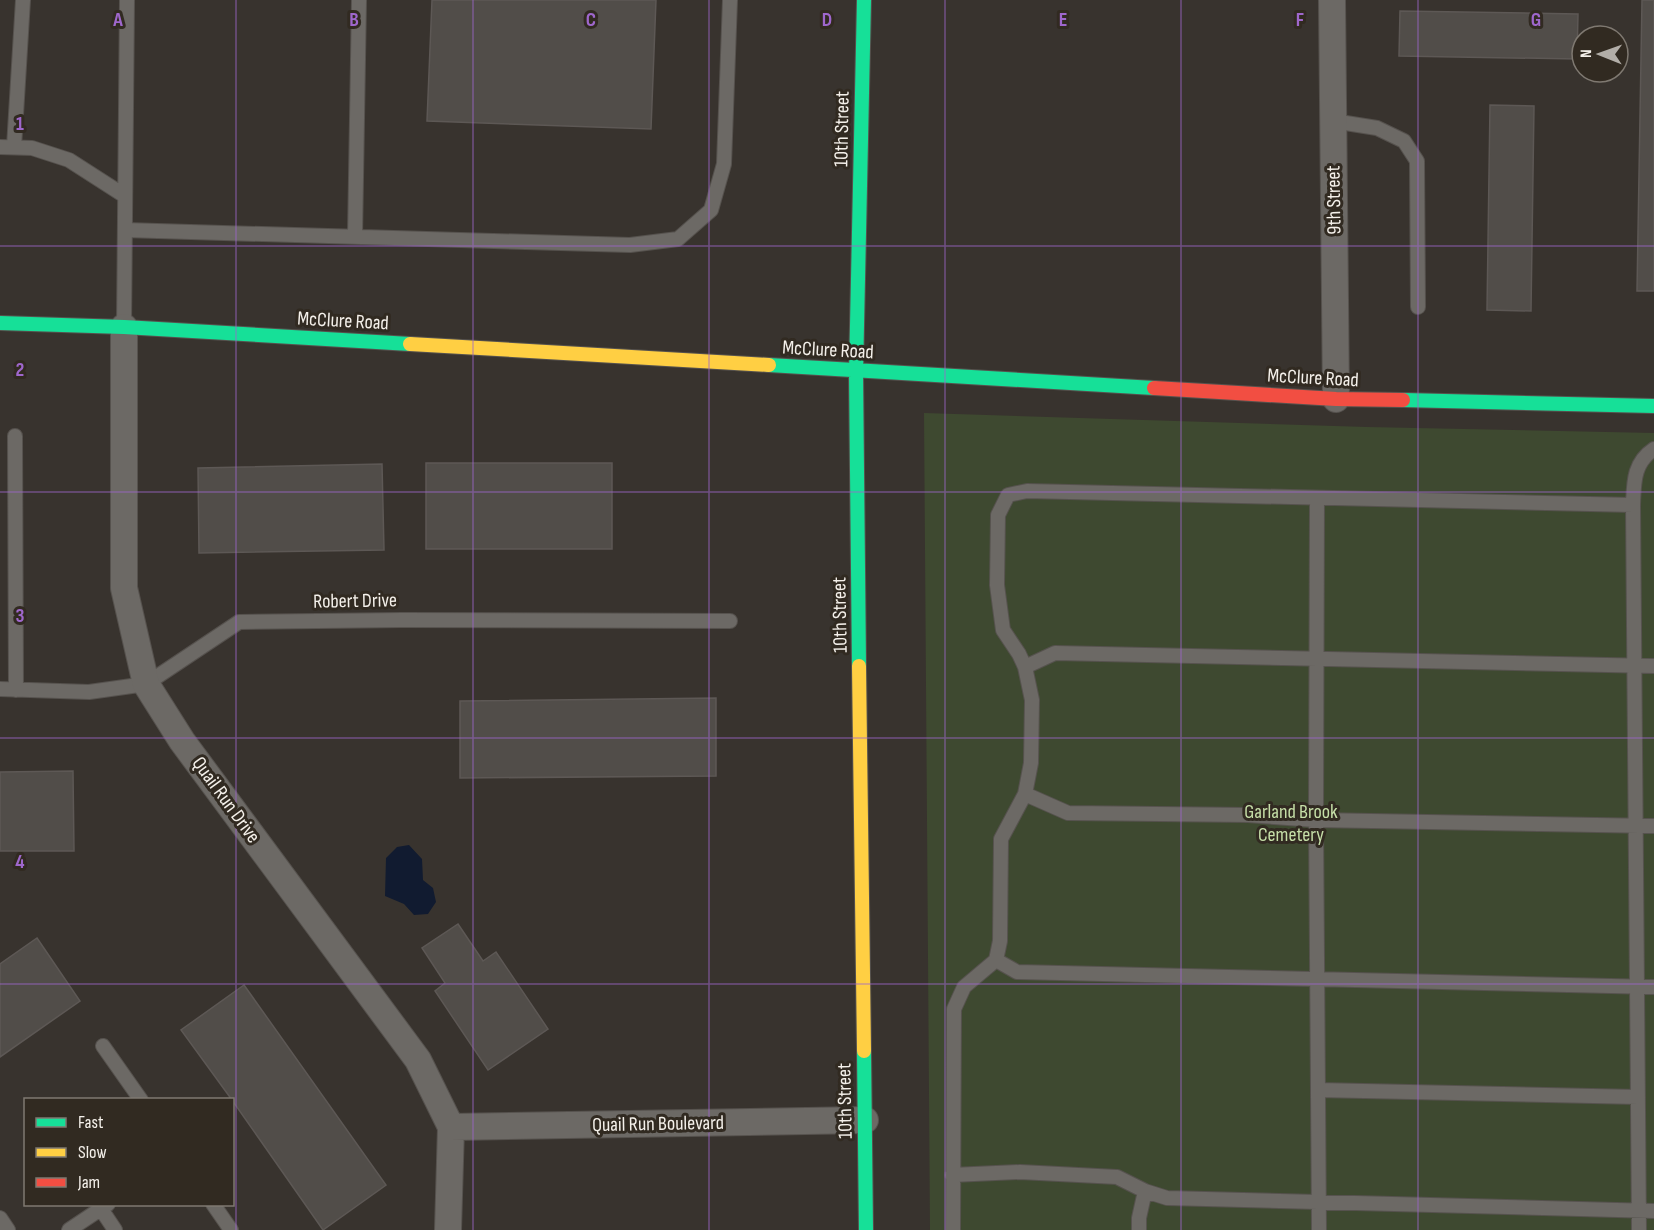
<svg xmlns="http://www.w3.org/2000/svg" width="1654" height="1230" viewBox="0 0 1654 1230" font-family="'Sofia Sans Condensed',sans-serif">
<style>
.green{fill:#3e4930}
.water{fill:#111b30}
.building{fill:#514d49;stroke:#5d5855;stroke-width:1.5}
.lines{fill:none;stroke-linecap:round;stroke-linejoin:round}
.lane-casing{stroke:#56524e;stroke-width:16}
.street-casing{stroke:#56524e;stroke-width:28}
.fast-casing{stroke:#56524e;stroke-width:16}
.slow-casing{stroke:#56524e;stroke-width:16}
.jam-casing{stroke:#56524e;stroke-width:16}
.lane{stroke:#6c6965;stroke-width:14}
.street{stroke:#6c6965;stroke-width:26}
.fast{stroke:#16e098;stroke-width:14}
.slow{stroke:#ffcf43;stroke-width:14}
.jam{stroke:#f24e42;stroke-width:14}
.grid{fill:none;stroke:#9f67cc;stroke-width:1.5;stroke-opacity:0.55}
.labels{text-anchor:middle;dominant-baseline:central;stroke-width:6;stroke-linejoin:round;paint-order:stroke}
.street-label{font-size:20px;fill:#f4f0ea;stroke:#312a21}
.park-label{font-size:20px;fill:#c6dfa8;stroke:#312a21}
.grid-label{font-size:20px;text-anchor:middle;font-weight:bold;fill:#9f67cc;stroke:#312a21;stroke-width:6;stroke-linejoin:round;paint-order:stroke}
</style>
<rect width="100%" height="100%" fill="#38332e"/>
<path class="green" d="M 924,413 L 1367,427 L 1654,433 L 1654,1230 L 930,1230 Z"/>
<path class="water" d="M 409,845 L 422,859 L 423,880 L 433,888 L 436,902 L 428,914 L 414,915 L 404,904 L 385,896 L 386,858 L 397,847 Z"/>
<path class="building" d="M 432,0 L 656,0 L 651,129 L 427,121 Z
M 1642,0 L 1654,0 L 1654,291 L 1637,291 Z
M 1400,11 L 1578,14 L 1577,59 L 1399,56 Z
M 1490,105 L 1534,106 L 1531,311 L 1487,310 Z
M 426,463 L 612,463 L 612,549 L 426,549 Z
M 382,464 L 384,550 L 199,553 L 198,468 Z
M 716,698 L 716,776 L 460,778 L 460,701 Z
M 73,771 L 74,851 L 0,851 L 0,772 Z
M 458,924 L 483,961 L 496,952 L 548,1029 L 488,1070 L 435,991 L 445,983 L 422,948 Z
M 37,938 L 80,1001 L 0,1057 L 0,964 Z
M 244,985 L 386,1185 L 323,1230 L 232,1100 L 181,1030 Z"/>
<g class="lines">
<defs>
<path id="lane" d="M 1333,121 L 1377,128 L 1404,141 L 1417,161 L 1418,307
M 0,147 L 32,148 L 69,160 L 125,196
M 14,147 L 23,0
M 125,230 L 630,245 L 678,239 L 711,210 L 724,164 L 730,0
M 355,237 L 359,0
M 124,327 L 127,0
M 15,436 L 16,690
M 1317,498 L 1316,820 L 1319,1230
M 1025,667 L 1055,653 L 1654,666
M 0,689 L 89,692 L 146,684 L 239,622 L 402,620 L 730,621
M 1025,794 L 1068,813 L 1248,815 L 1316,820 L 1654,826
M 996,960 L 1017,972 L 1654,987
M 103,1046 L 141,1100
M 1318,1090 L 1638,1097
M 952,1175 L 1020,1172 L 1117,1177 L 1145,1191 L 1167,1198 L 1654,1211
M 213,1204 L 231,1230
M 101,1209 L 115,1230
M 0,1218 L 8,1230
M 69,1230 L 108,1204
M 953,1230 L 954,1009 L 964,987 L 996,960 L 1000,941 L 1001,839 L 1025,794 L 1031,763 L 1032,700 L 1025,667 L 1019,654 L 1003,630 L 997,585 L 998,515 L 1008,495 L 1027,491 L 1633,505
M 1139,1230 L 1139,1218 L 1145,1191
M 1639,1230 L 1633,505 C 1634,483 1633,463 1654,449"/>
<path id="street" d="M 1332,0 L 1336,399
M 124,327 L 124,588 L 146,684 L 182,741 L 418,1060 L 451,1127 L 448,1230
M 451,1127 L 865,1120"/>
<path id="fast" d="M 0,323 L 124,327 L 410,344
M 769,365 L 1154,388
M 1403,400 L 1654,406
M 859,666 L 856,372 L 864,0
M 864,1051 L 866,1230"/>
<path id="slow" d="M 410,344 L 769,365
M 859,666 L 864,1051"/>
<path id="jam" d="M 1154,388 L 1336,399 L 1403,400"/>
</defs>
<use href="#lane" class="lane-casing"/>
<use href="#street" class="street-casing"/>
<use href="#fast" class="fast-casing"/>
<use href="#slow" class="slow-casing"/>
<use href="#jam" class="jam-casing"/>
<use href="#lane" class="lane"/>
<use href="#street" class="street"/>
<use href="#fast" class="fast"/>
<use href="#slow" class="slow"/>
<use href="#jam" class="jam"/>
</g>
<path class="grid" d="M 236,0 L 236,1230M 473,0 L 473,1230M 709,0 L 709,1230M 945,0 L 945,1230M 1181,0 L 1181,1230M 1418,0 L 1418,1230M 0,246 L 1654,246M 0,492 L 1654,492M 0,738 L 1654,738M 0,984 L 1654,984"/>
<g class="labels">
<g class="street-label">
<text transform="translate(842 129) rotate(-89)">10th Street</text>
<text transform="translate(1334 200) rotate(-91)">9th Street</text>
<text transform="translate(343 321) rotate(3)">McClure Road</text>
<text transform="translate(828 350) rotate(3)">McClure Road</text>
<text transform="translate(1313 378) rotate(3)">McClure Road</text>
<text transform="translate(355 601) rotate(-1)">Robert Drive</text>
<text transform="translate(840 615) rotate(-91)">10th Street</text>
<text transform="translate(226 800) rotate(54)">Quail Run Drive</text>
<text transform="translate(845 1101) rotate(-91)">10th Street</text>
<text transform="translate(658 1124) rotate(-1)">Quail Run Boulevard</text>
</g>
<g class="park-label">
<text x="1291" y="812">Garland Brook<tspan x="1291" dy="23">Cemetery</tspan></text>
</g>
</g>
<g class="grid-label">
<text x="118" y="26">A</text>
<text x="354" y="26">B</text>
<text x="591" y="26">C</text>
<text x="827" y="26">D</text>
<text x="1063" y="26">E</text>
<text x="1300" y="26">F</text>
<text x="1536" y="26">G</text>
<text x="20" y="130">1</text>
<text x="20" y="376">2</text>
<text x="20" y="622">3</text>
<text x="20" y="868">4</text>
</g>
<rect x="24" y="1098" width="210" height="108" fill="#312a21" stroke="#7f7971" stroke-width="1.5"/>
<rect x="36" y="1118" width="30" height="9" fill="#16e098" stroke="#7f7971" stroke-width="1.5"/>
<text x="78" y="1128" font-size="18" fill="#f4f0ea">Fast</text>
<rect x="36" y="1148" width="30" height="9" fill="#ffcf43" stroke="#7f7971" stroke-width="1.5"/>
<text x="78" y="1158" font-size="18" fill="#f4f0ea">Slow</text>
<rect x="36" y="1178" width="30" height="9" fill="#f24e42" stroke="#7f7971" stroke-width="1.5"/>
<text x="78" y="1188" font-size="18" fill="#f4f0ea">Jam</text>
<g transform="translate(1600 54) rotate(271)"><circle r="28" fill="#312a21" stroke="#7f7971" stroke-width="1.5"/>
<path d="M0-4.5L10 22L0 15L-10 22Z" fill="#b2aea8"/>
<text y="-9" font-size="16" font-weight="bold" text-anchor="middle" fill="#f4f0ea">N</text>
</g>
</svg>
